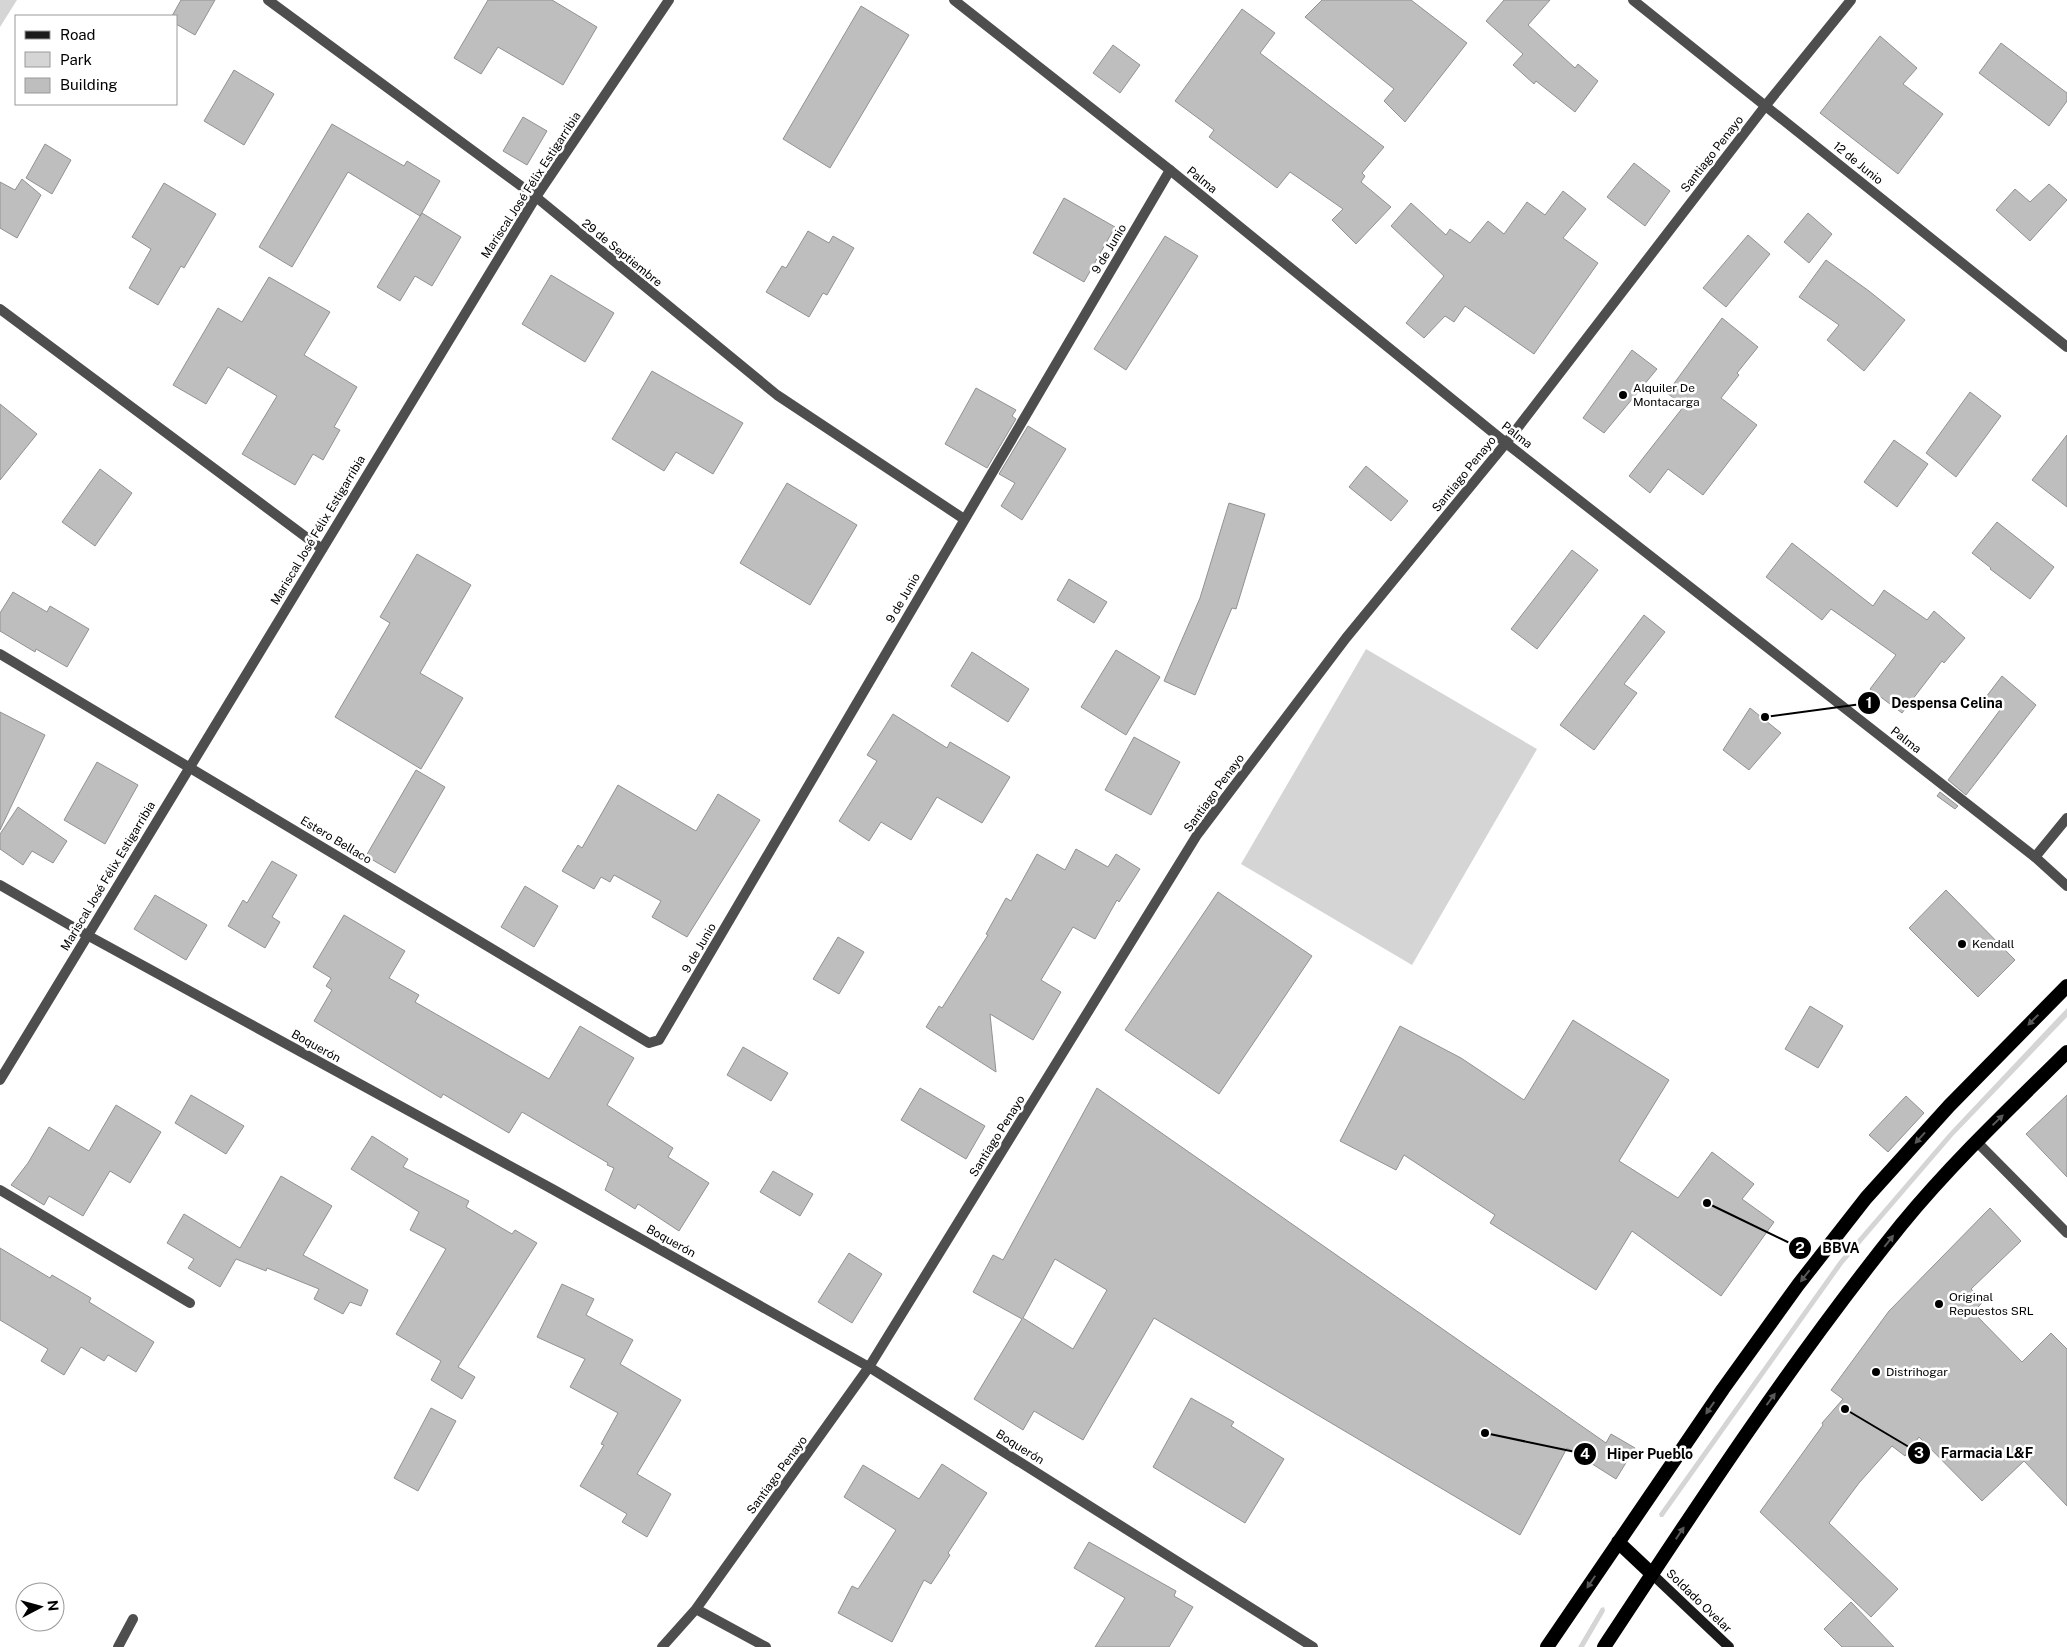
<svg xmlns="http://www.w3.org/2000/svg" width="2067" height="1647" viewBox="0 0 2067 1647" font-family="'Public Sans',sans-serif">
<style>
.green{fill:#d5d5d5}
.building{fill:#bebebe;stroke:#929292;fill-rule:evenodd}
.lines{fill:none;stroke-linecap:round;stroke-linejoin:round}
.minor{stroke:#4e4e4e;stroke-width:10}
.tertiary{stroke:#4e4e4e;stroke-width:10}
.secondary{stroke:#1b1b1b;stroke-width:10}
.trunk{stroke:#000;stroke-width:14}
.oneway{fill:#595959}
.poi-dot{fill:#000;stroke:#fff;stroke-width:2}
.labels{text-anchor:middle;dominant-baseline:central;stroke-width:5;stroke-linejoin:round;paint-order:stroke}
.street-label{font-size:12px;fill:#000;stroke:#fff}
.poi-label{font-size:12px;fill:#000;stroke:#fff;text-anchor:start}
.leader{fill:none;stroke:#000;stroke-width:2}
.callout-dot{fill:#000;stroke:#fff;stroke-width:2}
.mark-label{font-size:15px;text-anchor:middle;font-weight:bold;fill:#fff}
.callout-label{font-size:14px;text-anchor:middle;font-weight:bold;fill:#000;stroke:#fff;stroke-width:5;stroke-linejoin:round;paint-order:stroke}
</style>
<rect width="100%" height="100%" fill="#fff"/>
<path class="green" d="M 0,0 L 17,0 L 0,27 Z
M 1366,649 L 1537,749 L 1412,965 L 1241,864 Z
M 2067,1008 L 2067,1017 L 1953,1136 L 1843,1264 L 1663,1517 L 1660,1517 L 1659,1514 L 1839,1261 L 1950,1132 Z
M 1604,1607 L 1605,1611 L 1584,1647 L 1578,1647 L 1601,1608 Z"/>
<path class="building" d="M 181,0 L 215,0 L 195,35 L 176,24 L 176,16 L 172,16 Z
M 488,0 L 552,0 L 597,27 L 563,85 L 498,47 L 481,74 L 454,58 Z
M 1322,0 L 1411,0 L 1467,43 L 1405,122 L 1384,101 L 1394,89 L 1305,17 Z
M 1504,0 L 1550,0 L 1528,25 L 1575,68 L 1578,64 L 1598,81 L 1575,112 L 1536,81 L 1534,84 L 1513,65 L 1523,54 L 1486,21 Z
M 861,6 L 909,35 L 830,168 L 783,139 Z
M 1242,9 L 1275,33 L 1260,53 L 1384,147 L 1362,173 L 1365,176 L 1361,182 L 1391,207 L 1356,244 L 1332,220 L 1343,209 L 1290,172 L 1277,188 L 1209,137 L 1214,130 L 1175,101 Z
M 1880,36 L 1917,68 L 1903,84 L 1943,114 L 1898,174 L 1820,113 Z
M 2001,43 L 2067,93 L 2067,101 L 2049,126 L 1979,73 Z
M 1113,45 L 1140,65 L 1120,93 L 1093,73 Z
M 234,70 L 274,94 L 244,145 L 204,121 Z
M 523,117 L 547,131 L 527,165 L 503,151 Z
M 332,124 L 404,166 L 407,161 L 440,181 L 420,216 L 348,172 L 292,267 L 259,247 Z
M 45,144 L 71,160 L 52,194 L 26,178 Z
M 1634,163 L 1670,191 L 1645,226 L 1607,197 Z
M 22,179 L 41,195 L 17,238 L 0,228 L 0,182 L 15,190 Z
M 164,183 L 216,214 L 184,268 L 181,266 L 158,305 L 129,288 L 151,249 L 132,237 Z
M 2049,184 L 2067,200 L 2030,241 L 1996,210 L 2015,189 L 2030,202 Z
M 1563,191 L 1586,209 L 1563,238 L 1598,263 L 1534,354 L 1465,306 L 1454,322 L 1445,316 L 1424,338 L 1406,323 L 1444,276 L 1391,226 L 1411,203 L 1446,235 L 1450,229 L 1470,243 L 1488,221 L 1504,234 L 1527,202 L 1545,215 Z
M 1064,198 L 1115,227 L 1084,282 L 1033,253 Z
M 422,213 L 461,237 L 432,286 L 415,276 L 400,301 L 377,287 Z
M 1808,213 L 1832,234 L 1809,263 L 1784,242 Z
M 808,231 L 829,243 L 833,236 L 854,248 L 827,295 L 823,293 L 809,317 L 766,292 L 782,266 L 786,268 Z
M 1748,235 L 1770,254 L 1726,307 L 1703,288 Z
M 1165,236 L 1198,256 L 1126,370 L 1094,349 Z
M 1826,260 L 1869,291 L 1905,320 L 1864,371 L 1827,340 L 1839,325 L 1799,297 Z
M 551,275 L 614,313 L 585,362 L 522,324 Z
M 269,277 L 330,312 L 304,355 L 357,387 L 334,427 L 340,430 L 323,460 L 313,454 L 295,485 L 242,454 L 277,396 L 228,367 L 206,404 L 173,385 L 218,308 L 242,322 Z
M 1722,318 L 1758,347 L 1737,373 L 1739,375 L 1721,398 L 1757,425 L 1703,495 L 1668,469 L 1650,493 L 1629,476 L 1684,406 L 1667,393 Z
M 1632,350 L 1657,369 L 1604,433 L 1583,418 Z
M 652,371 L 743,423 L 713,474 L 676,452 L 664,471 L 612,439 Z
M 976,388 L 1016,410 L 1012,416 L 1016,419 L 987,468 L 945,444 Z
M 1970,392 L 2001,416 L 1956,477 L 1926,453 Z
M 0,404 L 37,434 L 0,480 Z
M 1028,426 L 1066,449 L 1022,520 L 1001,506 L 1015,483 L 999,474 Z
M 2067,435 L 2067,507 L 2032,480 Z
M 1894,440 L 1928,464 L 1897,507 L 1864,482 Z
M 1366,466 L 1408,501 L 1391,521 L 1349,487 Z
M 100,469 L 132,493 L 95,546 L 62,522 Z
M 787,483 L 857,525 L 810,605 L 740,563 Z
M 1229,503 L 1265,514 L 1236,609 L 1232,608 L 1195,695 L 1164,681 L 1200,598 Z
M 1997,522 L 2054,567 L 2030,599 L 1990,569 L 1991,568 L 1972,553 Z
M 1792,543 L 1873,606 L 1884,590 L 1927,620 L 1934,611 L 1965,638 L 1944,663 L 1942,661 L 1902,713 L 1870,689 L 1896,655 L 1831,609 L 1822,620 L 1766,577 Z
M 1572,550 L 1598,570 L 1537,649 L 1511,629 Z
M 417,554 L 471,585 L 420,673 L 463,698 L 421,769 L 335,717 L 390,623 L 380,617 Z
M 1069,579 L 1107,602 L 1094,623 L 1057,600 Z
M 13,592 L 47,612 L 50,606 L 89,629 L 67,667 L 36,649 L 35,652 L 0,631 L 0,613 Z
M 1644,615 L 1665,632 L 1624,684 L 1637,693 L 1594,750 L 1560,725 Z
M 1116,650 L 1160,677 L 1126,735 L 1081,707 Z
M 972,652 L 1029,689 L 1008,722 L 951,686 Z
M 2002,676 L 2036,705 L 1966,795 L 1948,780 L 2000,710 L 1986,697 Z
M 1750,708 L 1781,733 L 1749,770 L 1723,750 Z
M 0,712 L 45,735 L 0,830 Z
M 893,714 L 947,748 L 950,742 L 1010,777 L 982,823 L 937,797 L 911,840 L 881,822 L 869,841 L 839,821 L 877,761 L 867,755 Z
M 1134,737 L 1180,762 L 1151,815 L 1105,790 Z
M 97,762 L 138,785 L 105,844 L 64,820 Z
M 416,770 L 445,787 L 395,873 L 366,856 Z
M 618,785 L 696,831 L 718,794 L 760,820 L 687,937 L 652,917 L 661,901 L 614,875 L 610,882 L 601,877 L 594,889 L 562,871 L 578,845 L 582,848 Z
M 1940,792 L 1958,806 L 1955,809 L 1937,796 Z
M 18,807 L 67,841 L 53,863 L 32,851 L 23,865 L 0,849 L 0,834 Z
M 1076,849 L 1108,867 L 1116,854 L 1140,869 L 1119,902 L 1117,900 L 1095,939 L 1073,927 L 1041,980 L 1061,992 L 1033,1040 L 990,1014 L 996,1072 L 926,1027 L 939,1006 L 942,1008 L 988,935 L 986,934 L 1006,898 L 1011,901 L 1037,854 L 1065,870 Z
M 272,861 L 297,875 L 272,917 L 280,922 L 265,948 L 228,926 L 243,900 L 247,903 Z
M 525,886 L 558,906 L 534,947 L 501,927 Z
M 1946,890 L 2015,960 L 1978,997 L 1909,928 Z
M 1218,892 L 1312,956 L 1219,1094 L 1125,1030 Z
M 155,895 L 207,925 L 186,960 L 134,929 Z
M 344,915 L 405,951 L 389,978 L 419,995 L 415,1002 L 549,1079 L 580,1026 L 634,1058 L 607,1105 L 673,1148 L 668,1157 L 709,1183 L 679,1231 L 638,1204 L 635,1209 L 605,1190 L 614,1168 L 607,1165 L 608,1163 L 522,1112 L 509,1133 L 443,1094 L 441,1098 L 314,1021 L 332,990 L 326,986 L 331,978 L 313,967 Z
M 838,937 L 864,952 L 839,994 L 813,979 Z
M 1810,1006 L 1843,1026 L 1818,1068 L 1785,1049 Z
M 1573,1020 L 1669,1080 L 1619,1161 L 1678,1198 L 1712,1152 L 1754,1184 L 1742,1199 L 1774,1222 L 1721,1296 L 1632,1231 L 1596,1290 L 1490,1223 L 1495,1215 L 1404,1155 L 1396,1170 L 1340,1141 L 1400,1026 L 1461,1058 L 1524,1100 Z
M 743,1047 L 788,1073 L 771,1101 L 727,1075 Z
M 920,1088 L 985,1126 L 966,1159 L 901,1120 Z
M 1097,1088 L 1606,1443 L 1611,1434 L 1635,1448 L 1616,1479 L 1567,1448 L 1520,1535 L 1154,1318 L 1083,1440 L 1034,1411 L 1023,1430 L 974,1399 L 1022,1319 L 973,1292 L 993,1255 L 1003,1260 ZM 1055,1259 L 1107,1290 L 1073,1349 L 1023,1318 Z
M 191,1095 L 244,1126 L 226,1154 L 175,1123 Z
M 2067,1095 L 2067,1177 L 2026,1134 Z
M 1906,1096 L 1924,1113 L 1888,1152 L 1869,1135 Z
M 116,1105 L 161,1132 L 130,1183 L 110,1171 L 83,1216 L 49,1196 L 44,1205 L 11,1185 L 28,1163 L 49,1127 L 89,1151 Z
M 372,1136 L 408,1159 L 403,1167 L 469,1201 L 466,1207 L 512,1234 L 515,1230 L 537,1243 L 458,1367 L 475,1377 L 462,1399 L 431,1380 L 441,1361 L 396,1334 L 446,1249 L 410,1230 L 419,1212 L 351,1169 Z
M 773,1171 L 813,1194 L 800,1216 L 760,1192 Z
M 281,1176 L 332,1206 L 303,1255 L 368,1290 L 361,1306 L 350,1302 L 343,1314 L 314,1299 L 319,1289 L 267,1268 L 266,1271 L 236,1259 L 220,1287 L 188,1268 L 194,1259 L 167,1243 L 184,1214 L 240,1248 Z
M 1990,1208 L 2021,1241 L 1971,1289 L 1984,1301 L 1973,1312 L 2022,1362 L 2051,1333 L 2067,1349 L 2067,1506 L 2024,1461 L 1982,1501 L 1919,1437 L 1905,1456 L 1892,1446 L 1859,1483 L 1829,1523 L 1898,1589 L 1871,1617 L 1760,1512 L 1823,1425 L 1822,1423 L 1843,1399 L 1831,1390 L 1889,1311 Z
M 0,1248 L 50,1278 L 52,1275 L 91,1298 L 89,1302 L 154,1342 L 136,1372 L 108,1355 L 104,1361 L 81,1347 L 64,1375 L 41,1361 L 48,1349 L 0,1320 Z
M 849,1253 L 882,1274 L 852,1323 L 818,1302 Z
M 562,1284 L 594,1299 L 586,1315 L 633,1340 L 620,1364 L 681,1400 L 637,1474 L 671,1494 L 647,1537 L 622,1522 L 627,1514 L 580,1486 L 604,1445 L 601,1444 L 618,1413 L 570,1387 L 585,1359 L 537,1337 Z
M 1191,1398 L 1234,1422 L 1231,1426 L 1284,1459 L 1245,1523 L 1153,1467 Z
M 431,1408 L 456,1421 L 418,1491 L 394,1478 Z
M 942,1464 L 987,1493 L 948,1553 L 950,1555 L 931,1584 L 924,1580 L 892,1642 L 838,1613 L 852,1586 L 858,1589 L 896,1530 L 844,1497 L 863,1465 L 919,1499 Z
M 1089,1542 L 1176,1591 L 1174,1596 L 1193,1607 L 1169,1647 L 1095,1647 L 1125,1598 L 1074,1568 Z
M 1851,1602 L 1894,1647 L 1842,1647 L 1824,1629 Z"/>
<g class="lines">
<path class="minor" d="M 268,0 L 536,197 L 777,395 L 964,519
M 1633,0 L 2067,347
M 0,309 L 322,549
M 0,654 L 649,1043 L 659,1040 L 1170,170
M 2035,857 L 2067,818
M 0,885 L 87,935 L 554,1190 L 869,1367 L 1313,1647
M 1976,1141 L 2067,1233
M 0,1190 L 190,1303
M 696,1609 L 766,1647
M 118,1647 L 133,1619
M 662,1647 L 696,1609 L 869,1367 L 1197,835 L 1346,638 L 1506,443 L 1766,105 L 1851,0"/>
<path class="tertiary" d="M 954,0 L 1170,170 L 1506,443 L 2035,857 L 2067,886
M 0,1080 L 536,197 L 669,0"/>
<path class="secondary" d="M 1652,1574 L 1729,1647"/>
<path class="trunk" d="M 1618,1542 L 1652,1574
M 1547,1647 L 1723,1389 L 1798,1285 L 1866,1198 L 1949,1106 L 2067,986
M 1604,1647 C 1698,1504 1793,1359 1901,1225 C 1952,1163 2010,1108 2067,1052"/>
</g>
<defs><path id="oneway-solid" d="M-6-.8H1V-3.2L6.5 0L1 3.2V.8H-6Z" transform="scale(1.25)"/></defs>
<g class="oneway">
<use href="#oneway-solid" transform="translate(2033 1020) rotate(135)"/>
<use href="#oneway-solid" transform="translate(1998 1120) rotate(-44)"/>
<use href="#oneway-solid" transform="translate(1920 1138) rotate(132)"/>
<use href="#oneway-solid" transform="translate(1889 1241) rotate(-52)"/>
<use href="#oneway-solid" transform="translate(1805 1276) rotate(128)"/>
<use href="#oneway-solid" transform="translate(1771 1399) rotate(-54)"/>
<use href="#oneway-solid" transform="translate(1710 1408) rotate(125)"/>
<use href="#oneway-solid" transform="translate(1680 1533) rotate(-56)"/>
<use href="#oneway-solid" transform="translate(1591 1582) rotate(124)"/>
</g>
<g class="poi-dot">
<circle cx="1623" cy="395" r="5"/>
<circle cx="1962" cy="944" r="5"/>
<circle cx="1939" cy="1304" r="5"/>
<circle cx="1876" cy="1372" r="5"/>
</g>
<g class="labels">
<g class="street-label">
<text transform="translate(1712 154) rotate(-52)">Santiago Penayo</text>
<text transform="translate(1858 163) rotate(39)">12 de Junio</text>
<text transform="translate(1202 180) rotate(39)">Palma</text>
<text transform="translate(531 185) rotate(-57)">Mariscal José Félix Estigarribia</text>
<text transform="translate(1109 249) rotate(-59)">9 de Junio</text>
<text transform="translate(622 253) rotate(39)">29 de Septiembre</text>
<text transform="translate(1517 435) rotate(38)">Palma</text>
<text transform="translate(1464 474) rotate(-51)">Santiago Penayo</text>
<text transform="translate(318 530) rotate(-59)">Mariscal José Félix Estigarribia</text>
<text transform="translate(903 598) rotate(-60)">9 de Junio</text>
<text transform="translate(1906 740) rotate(38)">Palma</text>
<text transform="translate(1214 793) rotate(-54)">Santiago Penayo</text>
<text transform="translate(336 840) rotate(31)">Estero Bellaco</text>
<text transform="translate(108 876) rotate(-59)">Mariscal José Félix Estigarribia</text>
<text transform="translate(699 948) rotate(-60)">9 de Junio</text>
<text transform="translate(316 1046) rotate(29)">Boquerón</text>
<text transform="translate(997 1136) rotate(-58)">Santiago Penayo</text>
<text transform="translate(671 1241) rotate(29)">Boquerón</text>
<text transform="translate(1020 1447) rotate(32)">Boquerón</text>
<text transform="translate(777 1475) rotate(-54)">Santiago Penayo</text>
<text transform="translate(1699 1601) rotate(44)">Soldado Ovelar</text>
</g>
<g class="poi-label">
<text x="1633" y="388">Alquiler De<tspan x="1633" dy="14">Montacarga</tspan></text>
<text x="1972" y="944">Kendall</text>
<text x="1949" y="1297">Original<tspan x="1949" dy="14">Repuestos SRL</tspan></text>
<text x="1886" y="1372">Distrihogar</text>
</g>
</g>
<path class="leader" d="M1765 717L1869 703M1707 1203L1800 1248M1845 1409L1919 1453M1485 1433L1585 1454"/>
<g class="callout-dot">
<circle cx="1765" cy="717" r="5"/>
<circle cx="1707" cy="1203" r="5"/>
<circle cx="1845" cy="1409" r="5"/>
<circle cx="1485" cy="1433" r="5"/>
<circle cx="1869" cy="703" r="12"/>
<circle cx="1800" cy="1248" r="12"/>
<circle cx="1919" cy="1453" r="12"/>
<circle cx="1585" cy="1454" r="12"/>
</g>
<g class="mark-label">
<text x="1869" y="708">1</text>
<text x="1800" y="1253">2</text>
<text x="1919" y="1458">3</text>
<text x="1585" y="1459">4</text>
</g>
<g class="callout-label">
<text x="1947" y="708">Despensa Celina</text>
<text x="1841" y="1253">BBVA</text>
<text x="1987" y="1458">Farmacia L&amp;F</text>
<text x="1650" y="1459">Hiper Pueblo</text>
</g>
<rect x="15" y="15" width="162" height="90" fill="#ffffff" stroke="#999999"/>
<rect x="25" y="31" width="25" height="8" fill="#1b1b1b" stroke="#999999"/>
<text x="60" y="40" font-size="15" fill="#000000">Road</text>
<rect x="25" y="52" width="25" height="15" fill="#d5d5d5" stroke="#999999"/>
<text x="60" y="65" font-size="15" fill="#000000">Park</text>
<rect x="25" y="78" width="25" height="15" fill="#bebebe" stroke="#999999"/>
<text x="60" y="90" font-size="15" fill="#000000">Building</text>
<g transform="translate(40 1607) rotate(84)"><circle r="24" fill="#ffffff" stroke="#999999"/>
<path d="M0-4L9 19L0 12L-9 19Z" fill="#000000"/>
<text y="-8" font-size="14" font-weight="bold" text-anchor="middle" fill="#000000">N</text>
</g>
</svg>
